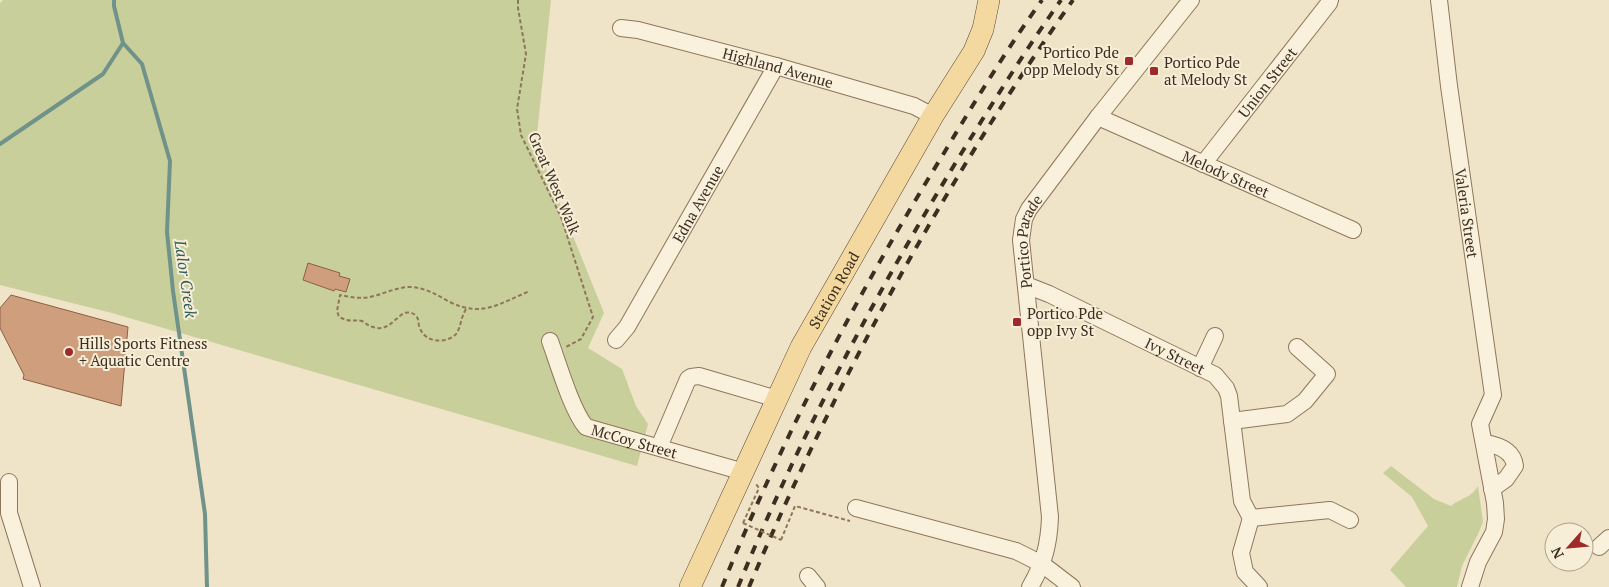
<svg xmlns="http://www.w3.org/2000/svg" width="1609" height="587" viewBox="0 0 1609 587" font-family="'PT Serif',serif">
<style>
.green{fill:#c9cf9b}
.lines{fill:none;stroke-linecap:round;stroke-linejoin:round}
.stream{stroke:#6f938a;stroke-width:4}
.building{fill:#cf9f7d;stroke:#8d5f41}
.minor-casing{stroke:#8d765c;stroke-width:18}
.major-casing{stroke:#5b4430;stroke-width:22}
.path{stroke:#8d765c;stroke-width:2;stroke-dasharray:4 2.5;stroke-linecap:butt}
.minor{stroke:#faf1dc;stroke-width:16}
.major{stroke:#f3d9a0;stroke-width:21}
.rail{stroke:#3d2e20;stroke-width:4;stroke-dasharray:9 9;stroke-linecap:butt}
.path-bridge{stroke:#8d765c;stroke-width:2;stroke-dasharray:4 2.5;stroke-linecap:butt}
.poi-dot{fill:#9e2a2b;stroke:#f7eed8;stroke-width:2}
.labels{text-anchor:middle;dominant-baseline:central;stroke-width:4;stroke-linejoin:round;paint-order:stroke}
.poi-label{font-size:15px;fill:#3d2e20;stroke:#f7eed8;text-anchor:start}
.street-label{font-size:15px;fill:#3d2e20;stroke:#f7eed8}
.water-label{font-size:16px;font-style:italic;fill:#2f5d5a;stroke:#f7eed8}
</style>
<rect width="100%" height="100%" fill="#f0e4c8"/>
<path class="green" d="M 3,0 L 551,0 L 536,144 L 604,313 L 588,348 L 622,369 L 636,406 L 648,424 L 637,466 L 112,313 L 0,285 L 0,3 Z
M 1391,466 L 1434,499 L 1451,506 C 1462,497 1470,499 1478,486 L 1483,522 L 1478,534 L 1462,566 L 1457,587 L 1406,587 L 1390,570 L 1428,526 L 1412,497 L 1383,473 Z"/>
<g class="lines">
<path class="stream" d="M 123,43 L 142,64 L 170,161 L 167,232 L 173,291 L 205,514 L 207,587
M 0,144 L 103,74 L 123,43 L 114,6 L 114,0"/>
</g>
<path class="building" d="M 308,263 L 340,273 L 339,276 L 350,279 L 346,292 L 335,289 L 334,291 L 303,280 Z
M 11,295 L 128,327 L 121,406 L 23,379 L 24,375 L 0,328 L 0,308 Z"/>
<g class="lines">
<defs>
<g id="minor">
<path id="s1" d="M 1439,0 L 1449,86 L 1493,395 L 1480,424 L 1495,503 L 1496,519 L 1494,532 L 1478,562 L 1470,587"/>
<path id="s2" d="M 621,28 L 638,30 L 776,66 L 914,106 L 933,116"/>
<path id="s3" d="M 1098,117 L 1353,230"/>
<path id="s4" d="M 1203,164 L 1329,3 L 1330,0"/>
<path id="s5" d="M 1026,285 L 1049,294 L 1215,375 L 1226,388 L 1229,396 L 1242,501 L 1251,518"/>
<path id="s6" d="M 616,340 L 627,327 L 776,66"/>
<path id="s7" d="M 550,341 C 558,363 572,411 586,427 L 744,472"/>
<path d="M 1200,368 L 1215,336"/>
<path d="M 1232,421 L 1287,414 L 1305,401 L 1327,374 L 1297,347"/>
<path d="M 1484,443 C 1498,445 1513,450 1515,466 L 1506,479 L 1492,489"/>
<path d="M 659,447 L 688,379 L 691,377 L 699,376 L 777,399"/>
<path d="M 9,482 L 9,513 L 32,587"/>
<path d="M 856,508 L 1016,551 L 1042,564 L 1072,587"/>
<path d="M 1251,518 L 1330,510 L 1350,520"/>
<path d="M 1251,518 L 1241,553 L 1245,572 L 1259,587"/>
<path d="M 1599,547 L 1609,538"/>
<path d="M 808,576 L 817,587"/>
<path id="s8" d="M 1030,587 C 1044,563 1049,545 1050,517 L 1021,240 L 1024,219 L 1029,209 L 1098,117 L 1191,0"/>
</g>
<g id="major">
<path id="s9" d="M 690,587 L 801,347 L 933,116 L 974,51 L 983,29 L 989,0"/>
</g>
</defs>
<use href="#minor" class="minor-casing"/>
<use href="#major" class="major-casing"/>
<path class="path" d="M 518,0 L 518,8 L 526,54 L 517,109 L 521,135 L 561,217 L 593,317 L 581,339 L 566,347
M 466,309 C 461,318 461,324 458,331 C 456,336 450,339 445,340 C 433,342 423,338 419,326 C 418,322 419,318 415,315 C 412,312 408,312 404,313 C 393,320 387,332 373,327 C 368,326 366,323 362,321 C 353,319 351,323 339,317 L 337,311 L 340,295 C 350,297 360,299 370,297 C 384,294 396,287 411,287 C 426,288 437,295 450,302 C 482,318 500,303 530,291
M 743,523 L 759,488 L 756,484
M 781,540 L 795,506 L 850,521"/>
<use href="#minor" class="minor"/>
<use href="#major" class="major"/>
<path class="rail" d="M 722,587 C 783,436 859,291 944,153 C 975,101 1007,49 1042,0
M 738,587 C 800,435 878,289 964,149 C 995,99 1027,48 1061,0
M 749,587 C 836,381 944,183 1073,0"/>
<path class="path-bridge" d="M 743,523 L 781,540"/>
</g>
<g class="poi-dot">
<rect x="1124" y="56" width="10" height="10" rx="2.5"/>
<rect x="1149" y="66" width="10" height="10" rx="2.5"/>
<rect x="1012" y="317" width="10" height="10" rx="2.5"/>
<circle cx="69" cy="352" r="5"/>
</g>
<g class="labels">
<g class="poi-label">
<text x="1119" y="52" text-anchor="end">Portico Pde<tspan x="1119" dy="17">opp Melody St</tspan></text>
<text x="1164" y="62">Portico Pde<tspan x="1164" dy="17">at Melody St</tspan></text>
<text x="1027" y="313">Portico Pde<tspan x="1027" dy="17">opp Ivy St</tspan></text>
<text x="79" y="343">Hills Sports Fitness<tspan x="79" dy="17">+ Aquatic Centre</tspan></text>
</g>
<g class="street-label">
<text stroke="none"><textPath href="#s2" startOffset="162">Highland Avenue</textPath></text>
<text stroke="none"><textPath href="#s4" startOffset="104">Union Street</textPath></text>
<text stroke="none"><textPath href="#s3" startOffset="140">Melody Street</textPath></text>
<text transform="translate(555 183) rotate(67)">Great West Walk</text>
<text stroke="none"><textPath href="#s6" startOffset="159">Edna Avenue</textPath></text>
<text stroke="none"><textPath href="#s1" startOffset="215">Valeria Street</textPath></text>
<text stroke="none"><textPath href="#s8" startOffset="352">Portico Parade</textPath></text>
<text stroke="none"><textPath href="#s9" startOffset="330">Station Road</textPath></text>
<text stroke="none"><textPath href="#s5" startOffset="165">Ivy Street</textPath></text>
<text stroke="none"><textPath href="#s7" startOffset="144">McCoy Street</textPath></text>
</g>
<g class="water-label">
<text transform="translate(186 279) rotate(82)">Lalor Creek</text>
</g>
</g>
<g transform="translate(1569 547) rotate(243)"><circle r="24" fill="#f7eed8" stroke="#ada18e"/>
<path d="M0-4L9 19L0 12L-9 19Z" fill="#9e2a2b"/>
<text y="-8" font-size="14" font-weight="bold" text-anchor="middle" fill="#3d2e20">N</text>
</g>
</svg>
